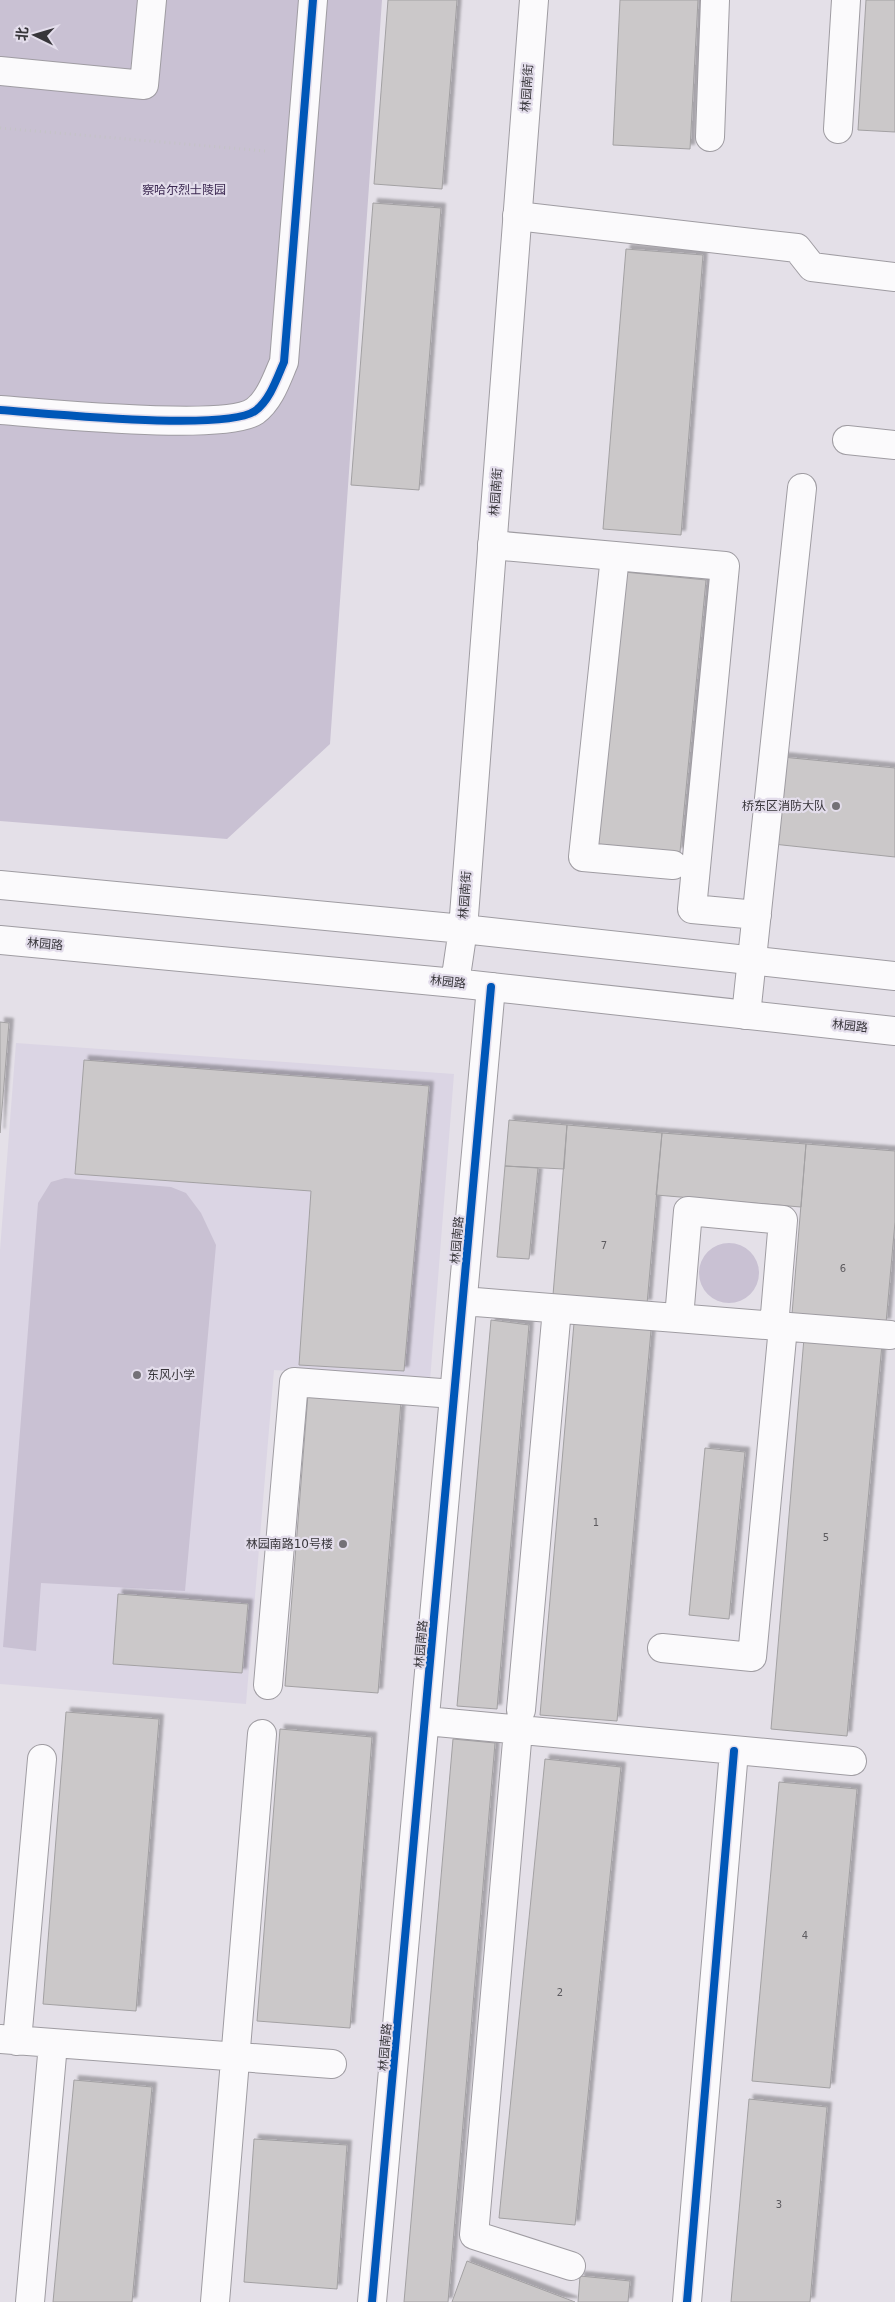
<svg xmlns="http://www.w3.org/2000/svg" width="895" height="2302" viewBox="0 0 895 2302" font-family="'DejaVu Sans','Noto Sans SC',sans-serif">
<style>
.built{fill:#dbd5e4}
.green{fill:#c9c1d3}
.building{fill:#cbc8c9;stroke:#a3a1a3;filter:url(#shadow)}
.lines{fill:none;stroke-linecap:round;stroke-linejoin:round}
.minor-casing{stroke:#9f9ca2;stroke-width:30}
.major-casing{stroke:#9f9ca2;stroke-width:30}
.path{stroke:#c4c3c6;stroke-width:3;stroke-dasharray:1 4;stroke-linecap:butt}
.minor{stroke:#fbfafc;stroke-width:28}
.major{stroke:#fbfafc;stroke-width:28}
.cycleway-casing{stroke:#e3ddeb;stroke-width:11}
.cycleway{stroke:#0057b8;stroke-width:8}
.poi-dot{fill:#747177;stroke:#e3ddeb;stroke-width:2}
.labels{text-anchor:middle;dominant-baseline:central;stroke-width:4.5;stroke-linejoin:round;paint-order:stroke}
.number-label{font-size:10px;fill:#5c5a5e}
.street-label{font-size:12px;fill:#37353a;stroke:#e3ddeb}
.park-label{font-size:12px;fill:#3c2952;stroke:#e3ddeb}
.poi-label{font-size:12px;fill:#37353a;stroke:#e3ddeb;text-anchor:end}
</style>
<defs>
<filter id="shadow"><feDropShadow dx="4.5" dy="-4.5" stdDeviation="1" flood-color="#0004"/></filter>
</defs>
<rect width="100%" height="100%" fill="#e4e0e8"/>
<path class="built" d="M 16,1043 L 454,1074 L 430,1381 L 274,1370 L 246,1704 L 0,1684 L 0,1250 Z"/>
<path class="green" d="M 0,0 L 382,0 L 330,744 L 227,839 L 0,821 Z
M 65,1178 L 171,1187 L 186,1193 L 201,1213 L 216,1245 L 185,1591 L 41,1583 L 36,1651 L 3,1647 L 38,1203 L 51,1182 Z
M699 1273a30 30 0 1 1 60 0a30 30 0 1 1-60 0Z"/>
<path class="building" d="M 388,0 L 457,0 L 442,189 L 374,184 Z
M 620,0 L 698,0 L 690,149 L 613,145 Z
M 866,0 L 895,0 L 895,132 L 858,130 Z
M 373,203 L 441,208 L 419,490 L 351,485 Z
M 626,249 L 703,255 L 681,535 L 603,529 Z
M 624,572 L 706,580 L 680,852 L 597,844 Z
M 782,757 L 895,768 L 895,857 L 773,844 Z
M 0,1022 L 9,1023 L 0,1133 Z
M 84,1060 L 429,1086 L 404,1371 L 299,1365 L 311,1191 L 75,1174 Z
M 509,1120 L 567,1125 L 564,1169 L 505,1166 Z
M 567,1125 L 662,1133 L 647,1304 L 553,1295 Z
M 662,1133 L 806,1144 L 801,1207 L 656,1195 Z
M 806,1144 L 895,1151 L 895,1222 L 886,1323 L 792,1314 Z
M 505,1166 L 538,1168 L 529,1259 L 497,1257 Z
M 491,1320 L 529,1325 L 497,1709 L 457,1706 Z
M 574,1323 L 651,1330 L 617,1721 L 540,1715 Z
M 804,1338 L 882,1344 L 847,1736 L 771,1729 Z
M 308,1394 L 401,1401 L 378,1693 L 285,1686 Z
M 705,1448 L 745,1452 L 729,1619 L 689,1615 Z
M 118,1594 L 248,1604 L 242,1673 L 113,1664 Z
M 66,1712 L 159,1719 L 136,2011 L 43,2004 Z
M 280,1729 L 372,1737 L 350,2028 L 257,2021 Z
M 453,1739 L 495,1743 L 448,2302 L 404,2302 Z
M 545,1759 L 621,1767 L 575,2225 L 499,2218 Z
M 779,1782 L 857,1789 L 830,2088 L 752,2081 Z
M 74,2080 L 152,2087 L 132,2302 L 53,2302 Z
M 749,2099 L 827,2107 L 810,2302 L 731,2302 Z
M 254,2139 L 347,2145 L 337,2289 L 244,2282 Z
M 467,2261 L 575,2302 L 452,2302 Z
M 580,2276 L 630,2281 L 628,2302 L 578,2302 Z"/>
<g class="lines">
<defs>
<path id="minor" d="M 0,71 L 144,85 L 152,0
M 838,129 L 846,0
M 710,137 L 715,0
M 517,216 L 797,248 L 812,267 L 895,277
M 0,410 C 45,413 225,432 255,411 C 270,400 277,378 284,362 L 313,0
M 847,440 L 895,445
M 492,545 L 615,556 L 583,857 L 673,865
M 615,556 L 725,566 L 692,909 L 757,915
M 746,1015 L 802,488
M 463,1301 L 890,1335
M 679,1318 L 688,1211 L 783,1220 L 774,1326
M 662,1648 L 752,1657 L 783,1327
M 268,1685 L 294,1382 L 454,1394
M 521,1710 L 557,1309
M 426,1721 L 852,1761
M 518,1730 L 474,2235 L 571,2266
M 0,2039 L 332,2064
M 17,2041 L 42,1759
M 30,2302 L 53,2044
M 215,2302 L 262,1734
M 372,2302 L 491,987
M 687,2302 L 734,1751"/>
<path id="major" d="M 0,885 L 463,929 L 895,976
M 0,940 L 455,983 L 895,1031
M 455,983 L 463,929 L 534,0"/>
</defs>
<use href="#minor" class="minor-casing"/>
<use href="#major" class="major-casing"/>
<path class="path" d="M 0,128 L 266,151"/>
<use href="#minor" class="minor"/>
<use href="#major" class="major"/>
<defs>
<path id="cycleway" d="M 0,410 C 45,413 225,432 255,411 C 270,400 277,378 284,362 L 313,0
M 372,2302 L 491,987
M 687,2302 L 734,1751"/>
</defs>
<use href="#cycleway" class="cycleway-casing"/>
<use href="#cycleway" class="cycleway"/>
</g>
<g class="poi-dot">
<circle cx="836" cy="806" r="5"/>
<circle cx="137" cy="1375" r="5"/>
<circle cx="343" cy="1544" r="5"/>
</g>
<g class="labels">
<g class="number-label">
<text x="604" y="1245">7</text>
<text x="843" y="1268">6</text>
<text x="596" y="1522">1</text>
<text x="826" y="1537">5</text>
<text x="805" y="1935">4</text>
<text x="560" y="1992">2</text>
<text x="779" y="2204">3</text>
</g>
<g class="street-label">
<text transform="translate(527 88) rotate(-86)">林园南街</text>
<text transform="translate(496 492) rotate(-86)">林园南街</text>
<text transform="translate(465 895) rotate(-86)">林园南街</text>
<text transform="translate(45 944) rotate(5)">林园路</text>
<text transform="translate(448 982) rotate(6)">林园路</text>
<text transform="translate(850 1026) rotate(6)">林园路</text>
<text transform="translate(457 1240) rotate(-85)">林园南路</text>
<text transform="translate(421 1644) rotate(-85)">林园南路</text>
<text transform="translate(385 2047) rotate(-85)">林园南路</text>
</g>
<g class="park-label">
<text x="184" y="190">察哈尔烈士陵园</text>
</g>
<g class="poi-label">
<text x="826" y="806">桥东区消防大队</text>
<text x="147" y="1375" text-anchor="start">东风小学</text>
<text x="333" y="1544">林园南路10号楼</text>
</g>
</g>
<g transform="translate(35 35) rotate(275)" stroke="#e3ddeb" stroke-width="4" paint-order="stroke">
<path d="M0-4L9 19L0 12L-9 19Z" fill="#37353a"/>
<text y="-8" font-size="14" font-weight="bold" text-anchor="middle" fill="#37353a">北</text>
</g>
</svg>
